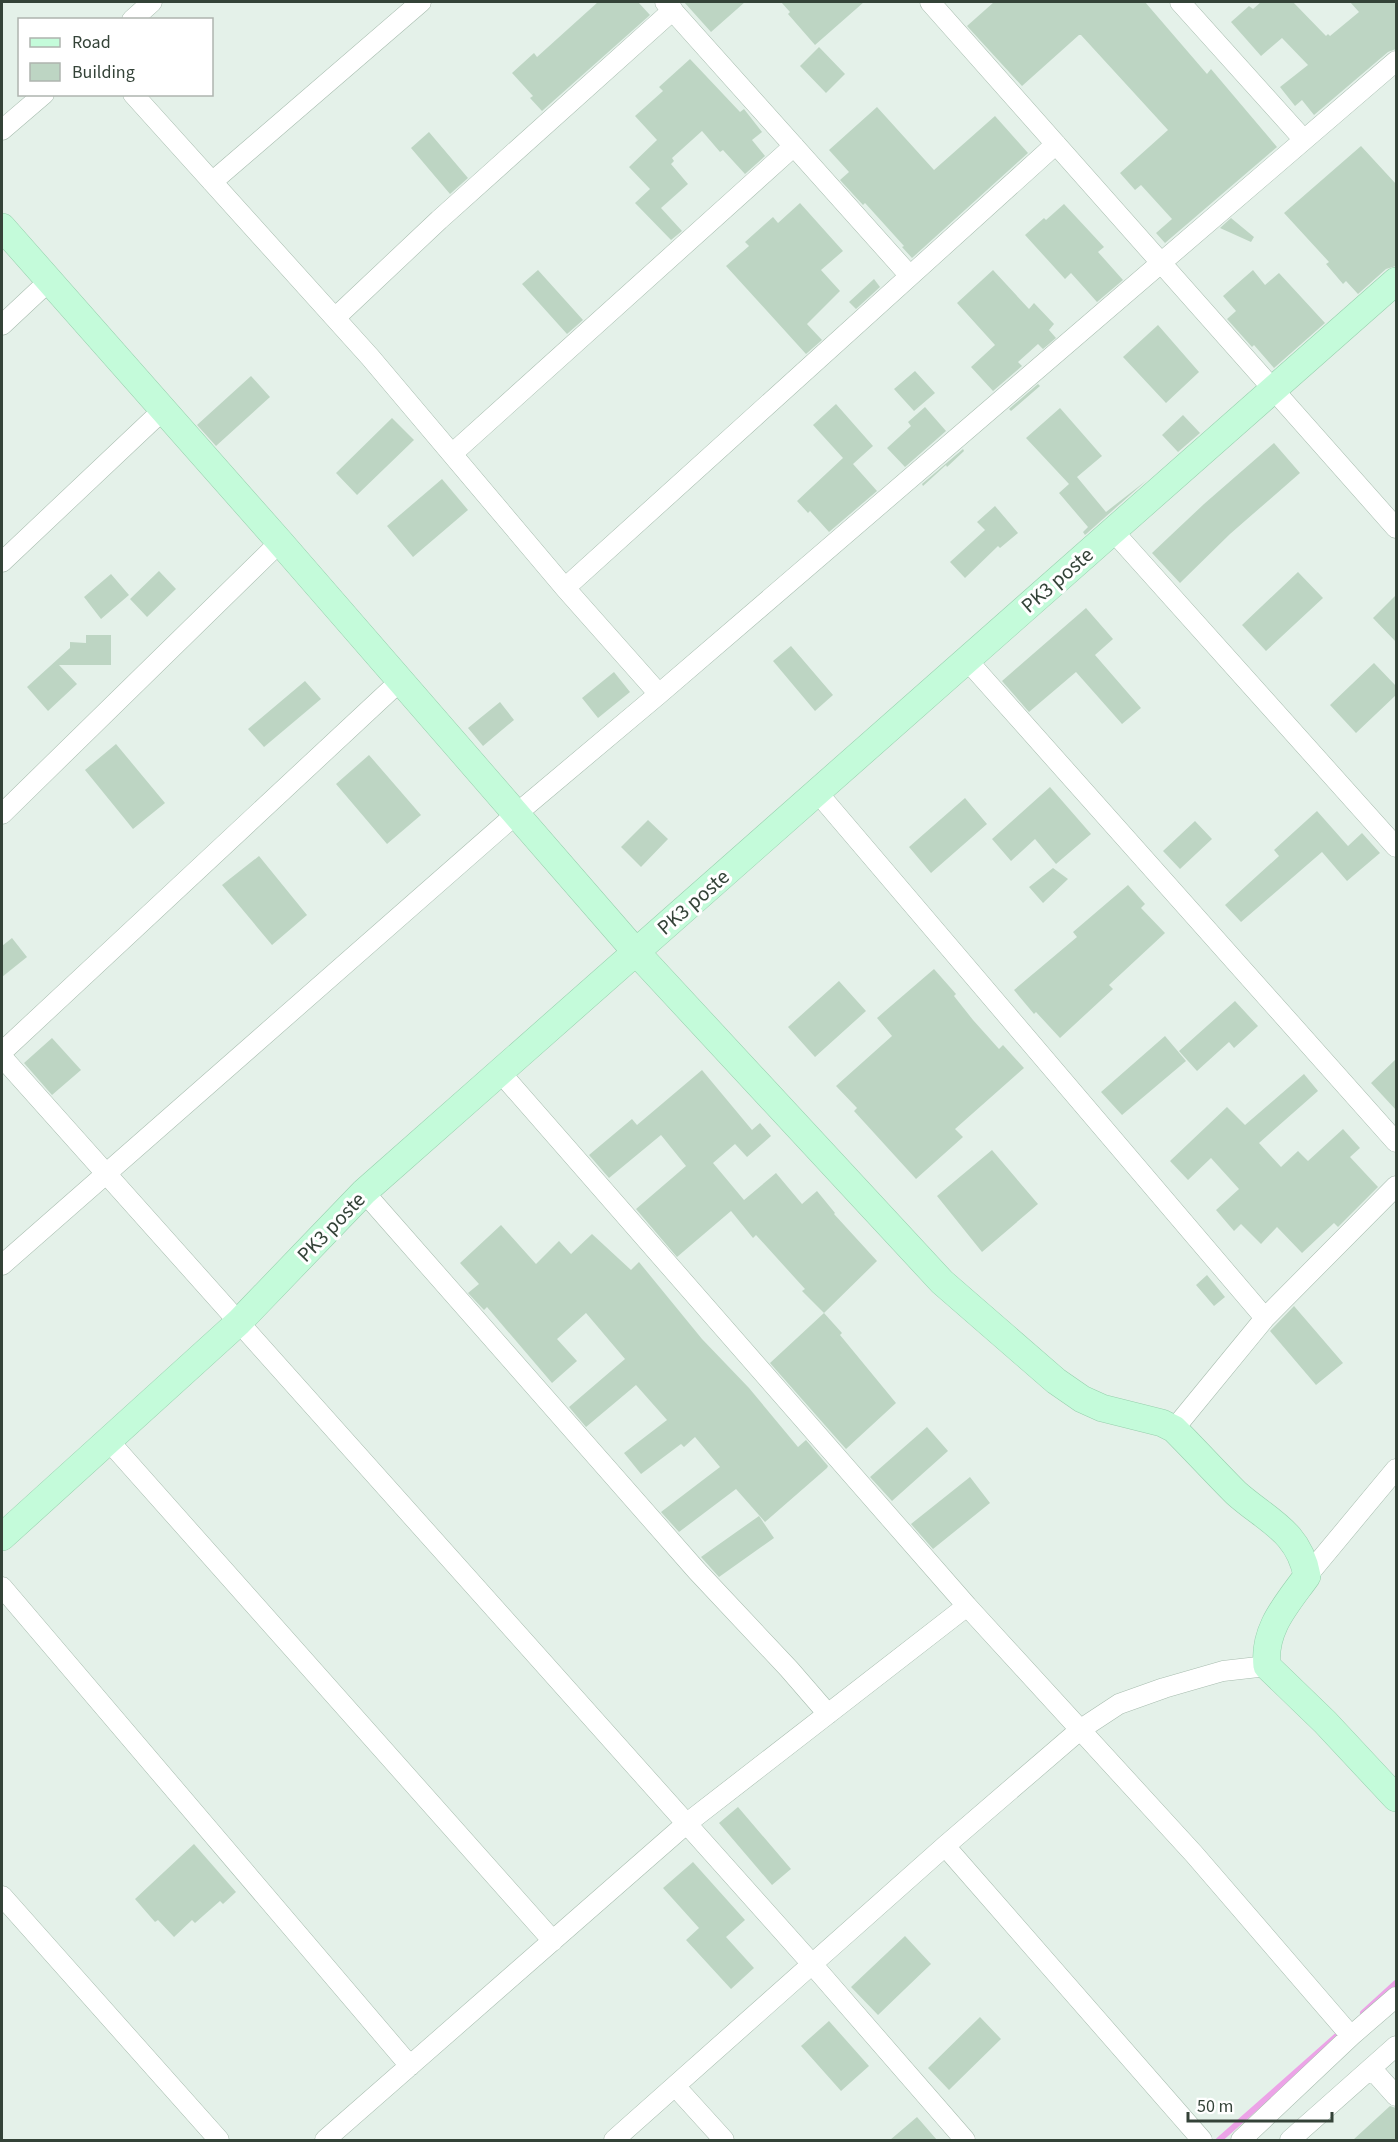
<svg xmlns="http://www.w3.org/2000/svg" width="1398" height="2142" viewBox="0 0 1398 2142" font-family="'Source Sans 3',sans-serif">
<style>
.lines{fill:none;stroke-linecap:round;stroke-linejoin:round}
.stream{stroke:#eca3e7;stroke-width:6}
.building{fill:#bdd5c3}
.street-casing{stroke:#a7bcae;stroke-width:21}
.secondary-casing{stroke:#96cfac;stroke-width:28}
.street{stroke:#fff;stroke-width:20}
.secondary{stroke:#c4fbda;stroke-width:27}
.labels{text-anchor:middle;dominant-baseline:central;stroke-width:6;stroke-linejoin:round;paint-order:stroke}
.street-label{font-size:21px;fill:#344338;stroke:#fff}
</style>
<rect width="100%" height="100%" fill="#e4f1e9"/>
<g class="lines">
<path class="stream" d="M 1363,2013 L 1396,1983
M 1219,2140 L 1340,2033"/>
</g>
<path class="building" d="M 598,2 L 638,2 L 650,15 L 542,111 L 530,98 L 533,96 L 512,73 L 534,53 L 537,57 Z
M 684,2 L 745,2 L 711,32 Z
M 781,2 L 864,2 L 815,45 L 788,14 L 790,12 Z
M 994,2 L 1145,2 L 1207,74 L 1211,69 L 1277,147 L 1165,243 L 1156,233 L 1172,219 L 1141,185 L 1135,190 L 1120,173 L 1168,130 L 1081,35 L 1079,35 L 1022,86 L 967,26 Z
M 1261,2 L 1293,2 L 1326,36 L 1328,34 L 1330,36 L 1359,12 L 1350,2 L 1396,2 L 1396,49 L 1388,52 L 1314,115 L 1302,100 L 1295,106 L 1280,87 L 1308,65 L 1282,38 L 1261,56 L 1231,22 L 1249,6 L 1253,9 Z
M 819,47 L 845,74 L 826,93 L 800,66 Z
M 690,59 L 740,112 L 744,109 L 762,132 L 752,140 L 765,156 L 745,174 L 723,150 L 720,152 L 702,131 L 672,158 L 674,161 L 671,164 L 688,184 L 661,208 L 682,231 L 671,240 L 635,203 L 650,189 L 629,167 L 657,140 L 635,116 L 663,91 L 659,87 Z
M 877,107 L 934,170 L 995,116 L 1028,153 L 912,258 L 902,247 L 904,246 L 865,203 L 863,205 L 840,180 L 849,172 L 829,150 Z
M 429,132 L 468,178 L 450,194 L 411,148 Z
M 1361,146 L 1396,184 L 1396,266 L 1386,269 L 1358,294 L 1346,281 L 1343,284 L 1326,264 L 1329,262 L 1284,213 Z
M 800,203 L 843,251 L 821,270 L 840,291 L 807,324 L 822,340 L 806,354 L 726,266 L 749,246 L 745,242 L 773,217 L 778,223 Z
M 1064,204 L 1104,247 L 1098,252 L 1123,280 L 1097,302 L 1071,273 L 1065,279 L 1025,235 L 1044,218 L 1046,220 Z
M 1231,218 L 1254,237 L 1251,242 L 1220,228 Z
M 538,270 L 583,320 L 567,334 L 522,284 Z
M 993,270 L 1029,309 L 1034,303 L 1054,324 L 1049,330 L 1056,338 L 1043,349 L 1038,344 L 1018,362 L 1022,366 L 993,391 L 971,367 L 995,345 L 957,303 Z
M 1253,270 L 1265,285 L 1279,273 L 1325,323 L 1274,368 L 1254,345 L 1252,347 L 1227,319 L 1236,311 L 1223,296 Z
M 874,279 L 880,287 L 856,309 L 849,302 Z
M 1158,325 L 1199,372 L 1166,403 L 1123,357 Z
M 915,371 L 935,393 L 914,411 L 894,389 Z
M 251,376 L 270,397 L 216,446 L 197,425 Z
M 1038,384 L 1040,386 L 1011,411 L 1009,409 Z
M 836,404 L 873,446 L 853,464 L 877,491 L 829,532 L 810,511 L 808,513 L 797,501 L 843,458 L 813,425 Z
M 925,407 L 946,431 L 905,467 L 887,448 L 911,426 L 908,422 Z
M 1060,408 L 1102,456 L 1077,477 L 1106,512 L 1147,480 L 1085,535 L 1083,532 L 1088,527 L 1059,493 L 1069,484 L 1026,438 Z
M 1183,415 L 1200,433 L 1178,452 L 1162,435 Z
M 392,418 L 414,440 L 357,495 L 336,473 Z
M 1274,443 L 1300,473 L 1230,534 L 1180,583 L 1152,553 L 1204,504 Z
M 963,449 L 964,451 L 947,467 L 946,465 L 923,486 L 922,484 Z
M 442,479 L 468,510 L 413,557 L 387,526 Z
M 995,506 L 1018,533 L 1000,548 L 998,546 L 965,578 L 950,562 L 985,530 L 977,522 Z
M 159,571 L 176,589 L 147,617 L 130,599 Z
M 1298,572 L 1323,598 L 1266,651 L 1242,625 Z
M 111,574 L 129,595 L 101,619 L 84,597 Z
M 1396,595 L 1396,642 L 1373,618 Z
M 1086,608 L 1113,639 L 1095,655 L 1141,708 L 1122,724 L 1076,672 L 1029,712 L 1002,681 Z
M 86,635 L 111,635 L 111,665 L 59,665 L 77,684 L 48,711 L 27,687 L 70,648 L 70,642 L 86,643 Z
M 791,646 L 833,695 L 815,711 L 773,661 Z
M 1374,663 L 1396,686 L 1396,695 L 1356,733 L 1330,705 Z
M 614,672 L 630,692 L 598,718 L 582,698 Z
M 305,681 L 321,699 L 264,747 L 248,729 Z
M 500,702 L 514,720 L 483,746 L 468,728 Z
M 116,744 L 165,803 L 133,829 L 85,770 Z
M 369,755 L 421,815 L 387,844 L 336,784 Z
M 1050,787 L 1091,834 L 1056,864 L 1035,839 L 1011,861 L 992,839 Z
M 965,798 L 987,824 L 931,873 L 909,847 Z
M 1317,811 L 1348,846 L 1362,833 L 1380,853 L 1347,881 L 1322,852 L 1241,922 L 1225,905 L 1279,856 L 1274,850 Z
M 648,820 L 668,839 L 641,867 L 621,847 Z
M 1195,821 L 1212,839 L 1180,869 L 1163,851 Z
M 259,856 L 307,915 L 272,945 L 222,885 Z
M 1053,868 L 1068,879 L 1043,903 L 1029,887 Z
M 1128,885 L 1145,904 L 1141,908 L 1165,933 L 1109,985 L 1113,989 L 1060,1038 L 1036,1012 L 1034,1014 L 1014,990 L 1077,937 L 1073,932 Z
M 12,938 L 27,957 L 2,977 L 2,946 Z
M 934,969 L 956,994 L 954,996 L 973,1020 L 999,1049 L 1003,1045 L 1024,1068 L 955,1129 L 963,1137 L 916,1179 L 854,1111 L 857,1108 L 836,1086 L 892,1036 L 877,1018 Z
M 839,981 L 866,1011 L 815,1057 L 788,1027 Z
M 1235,1001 L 1258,1026 L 1234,1048 L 1229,1042 L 1197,1071 L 1179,1051 Z
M 1165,1036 L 1186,1061 L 1122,1115 L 1101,1092 Z
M 52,1038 L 81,1070 L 52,1095 L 24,1063 Z
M 1396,1059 L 1396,1110 L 1371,1083 Z
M 702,1070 L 752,1130 L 760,1123 L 771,1136 L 747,1157 L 735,1144 L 713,1163 L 744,1200 L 776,1173 L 802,1204 L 817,1191 L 835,1213 L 834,1214 L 877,1261 L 824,1313 L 802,1291 L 805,1289 L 756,1235 L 753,1238 L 731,1211 L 677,1257 L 636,1209 L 686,1166 L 661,1135 L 609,1178 L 589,1155 L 632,1119 L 637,1125 Z
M 1304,1074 L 1318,1091 L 1259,1143 L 1281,1167 L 1298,1151 L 1308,1161 L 1343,1129 L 1360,1148 L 1350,1157 L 1378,1187 L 1338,1227 L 1334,1223 L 1302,1253 L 1277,1227 L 1261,1244 L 1241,1224 L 1234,1231 L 1216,1210 L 1239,1189 L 1211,1158 L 1188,1180 L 1170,1161 L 1227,1107 L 1245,1125 Z
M 992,1150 L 1038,1204 L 982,1252 L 937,1196 Z
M 501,1225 L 536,1264 L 559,1241 L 571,1254 L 592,1234 L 631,1270 L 639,1262 L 702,1339 L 749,1388 L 798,1447 L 806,1440 L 828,1466 L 827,1468 L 765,1522 L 736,1489 L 679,1532 L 661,1512 L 720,1467 L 695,1437 L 684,1447 L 681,1444 L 641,1474 L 624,1453 L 667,1420 L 636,1385 L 586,1427 L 569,1407 L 625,1359 L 586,1313 L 557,1339 L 577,1361 L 552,1383 L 487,1307 L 484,1310 L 468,1293 L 479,1284 L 460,1263 Z
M 1207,1275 L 1225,1297 L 1214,1306 L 1196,1285 Z
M 1294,1306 L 1343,1363 L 1316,1385 L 1270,1331 Z
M 824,1313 L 842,1333 L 840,1335 L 896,1403 L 846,1449 L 770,1363 Z
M 927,1427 L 948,1451 L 892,1501 L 870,1477 Z
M 970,1477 L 990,1503 L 933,1549 L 911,1524 Z
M 759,1516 L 774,1538 L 719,1577 L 701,1557 Z
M 738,1807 L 791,1869 L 772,1885 L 719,1823 Z
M 194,1844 L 236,1892 L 223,1904 L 220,1901 L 195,1923 L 192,1920 L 174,1937 L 158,1920 L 155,1922 L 135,1899 Z
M 693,1862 L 745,1920 L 726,1937 L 754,1968 L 731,1989 L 686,1940 L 699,1928 L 663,1888 Z
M 905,1936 L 931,1964 L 878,2015 L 851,1987 Z
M 980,2017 L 1001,2039 L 949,2090 L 928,2068 Z
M 829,2021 L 869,2066 L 841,2091 L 801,2046 Z
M 1390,2106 L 1396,2108 L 1396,2140 L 1353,2140 Z
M 917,2117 L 937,2140 L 890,2140 Z"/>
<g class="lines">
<defs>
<path id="street" d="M 665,2 L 910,276
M 930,2 L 1396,528
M 1180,2 L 1304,140
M 132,20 L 152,2
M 133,94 L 370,357 L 565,588 L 659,694
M 2,130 L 44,94
M 212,182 L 421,2
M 335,318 L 439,220 L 673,10
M 2,325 L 49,281
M 453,453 L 794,146
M 1113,531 L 1396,847
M 2,562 L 163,410
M 565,588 L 1056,144
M 967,660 L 1396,1142
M 817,792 L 1265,1318
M 2,814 L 280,542
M 2,1052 L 399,682
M 2,1057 L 812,1964 L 965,2140
M 500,1072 L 967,1606 L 1194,1854 L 1351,2036
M 364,1192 L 697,1571 L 789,1669 L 828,1714
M 2,1265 L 515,815 L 659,694 L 1396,61
M 1174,1429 L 1265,1318 L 1396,1186
M 108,1440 L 553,1941
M 1307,1576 L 1396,1469
M 2,1587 L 410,2066
M 945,1846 L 1202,2140
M 2,1896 L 219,2140
M 1371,2068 L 1396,2096
M 675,2086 L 724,2140
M 325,2140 L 686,1824 L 967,1606
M 614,2140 L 945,1846 L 1081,1729 L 1119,1704 L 1164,1688 L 1223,1671 L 1267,1666
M 1241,2140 L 1351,2036 L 1396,1997
M 1290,2140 L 1396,2046"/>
<path id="secondary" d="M 2,227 L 280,542 L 636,952 L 942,1282 L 1056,1381 L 1082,1399 L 1102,1408 L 1162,1423 L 1174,1429 C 1195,1450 1215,1472 1236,1493 C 1266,1520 1299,1531 1307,1576 C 1287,1604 1263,1629 1267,1666 L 1325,1722 L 1396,1798
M 2,1537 L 239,1322 L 364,1192 L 1396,281"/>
</defs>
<use href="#street" class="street-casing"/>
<use href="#secondary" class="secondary-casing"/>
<use href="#street" class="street"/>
<use href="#secondary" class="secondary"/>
</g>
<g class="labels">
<g class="street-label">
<text transform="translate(1057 580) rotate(-41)">PK3 poste</text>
<text transform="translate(693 902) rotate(-41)">PK3 poste</text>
<text transform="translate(331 1227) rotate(-46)">PK3 poste</text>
</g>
</g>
<rect width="1398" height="2142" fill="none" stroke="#344338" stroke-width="6"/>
<rect x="18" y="18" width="195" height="78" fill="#ffffff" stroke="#aeb4af" stroke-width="1.5"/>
<rect x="30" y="38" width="30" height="9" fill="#c4fbda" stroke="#aeb4af" stroke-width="1.5"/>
<text x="72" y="48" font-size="18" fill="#344338">Road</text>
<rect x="30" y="63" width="30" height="18" fill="#bdd5c3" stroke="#aeb4af" stroke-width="1.5"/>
<text x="72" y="78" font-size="18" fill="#344338">Building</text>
<path d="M1188 2112v9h144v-9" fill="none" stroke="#344338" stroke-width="3"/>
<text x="1197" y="2112" font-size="18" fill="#344338" stroke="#ffffff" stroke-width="4.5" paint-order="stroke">50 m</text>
</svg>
